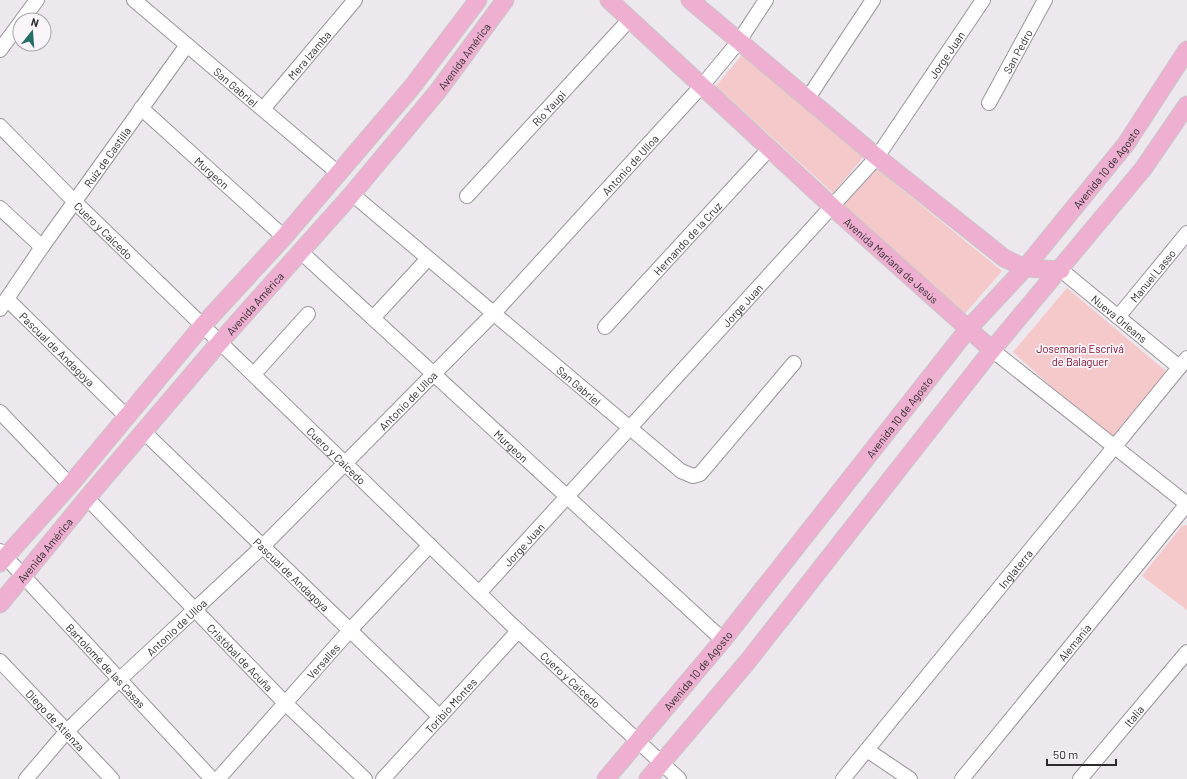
<svg xmlns="http://www.w3.org/2000/svg" width="1187" height="779" viewBox="0 0 1187 779" font-family="Barlow,sans-serif">
<style>
.green{fill:#f5c8c9}
.lines{fill:none;stroke-linecap:round;stroke-linejoin:round}
.minor-casing{stroke:#9b959c;stroke-width:16}
.major-casing{stroke:#c8c8c8;stroke-width:19}
.minor{stroke:#fff;stroke-width:14}
.major{stroke:#efafd0;stroke-width:17}
.labels{text-anchor:middle;dominant-baseline:central;stroke-width:3.5;stroke-linejoin:round;paint-order:stroke}
.street-label{font-size:11px;fill:#2d2b2d;stroke:#faf4fb}
.park-label{font-size:11px;fill:#8b112c;stroke:#faf4fb}
</style>
<rect width="100%" height="100%" fill="#ede7ee"/>
<path class="green" d="M 742,55 L 864,156 L 833,193 L 716,86 Z
M 877,169 L 1002,271 L 961,318 L 844,205 Z
M 1067,288 L 1167,372 L 1113,436 L 1053,388 L 1013,352 Z
M 1187,525 L 1187,610 L 1142,576 L 1182,526 Z"/>
<g class="lines">
<defs>
<g id="minor">
<path id="s1" d="M 134,0 L 338,173"/>
<path d="M 22,20 L 37,0"/>
<path d="M 0,50 L 20,23"/>
<path d="M 808,98 L 873,0"/>
<path id="s2" d="M 989,103 L 1045,0"/>
<path id="s3" d="M 141,108 L 284,237"/>
<path id="s4" d="M 263,109 L 355,0"/>
<path id="s5" d="M 0,126 L 75,202 L 512,625 L 679,779"/>
<path id="s6" d="M 352,194 L 681,471 L 693,476 L 700,474 L 794,363"/>
<path id="s7" d="M 467,196 L 630,19"/>
<path d="M 0,208 L 42,247"/>
<path id="s8" d="M 301,252 L 723,640"/>
<path id="s9" d="M 1061,270 L 1179,367"/>
<path id="s10" d="M 7,299 L 126,416"/>
<path id="s11" d="M 0,309 L 42,247 L 187,45"/>
<path id="s12" d="M 1118,317 L 1187,233"/>
<path d="M 373,318 L 423,264"/>
<path id="s13" d="M 605,327 L 769,149"/>
<path d="M 992,350 L 1187,504"/>
<path d="M 254,374 L 308,314"/>
<path d="M 0,412 L 70,485"/>
<path id="s14" d="M 144,432 L 440,717"/>
<path id="s15" d="M 87,498 L 285,703 L 365,779"/>
<path id="s16" d="M 0,551 L 212,779"/>
<path id="s17" d="M 479,593 L 877,157 L 983,0"/>
<path id="s18" d="M 0,661 L 112,779"/>
<path d="M 867,750 L 910,779"/>
<path id="s19" d="M 26,779 L 67,731 L 120,679 L 263,546 L 494,313 L 706,81 L 739,41 L 766,0"/>
<path id="s20" d="M 218,779 L 350,630 L 430,545"/>
<path id="s21" d="M 383,779 L 518,631"/>
<path id="s22" d="M 843,779 L 1187,358"/>
<path id="s23" d="M 962,779 L 1187,504"/>
<path id="s24" d="M 1080,779 L 1187,652"/>
</g>
<g id="major">
<path id="s25" d="M 609,0 L 838,212 L 992,350"/>
<path d="M 690,0 L 877,157 L 1004,258 L 1025,268 L 1061,270"/>
<path d="M 0,563 L 70,485 L 203,325 L 284,237 L 412,87 L 478,0"/>
<path id="s26" d="M 0,604 L 87,498 L 220,342 L 352,194 L 438,91 L 505,0"/>
<path id="s27" d="M 606,779 L 723,640 L 968,329 L 1025,268 L 1126,144 L 1187,50"/>
<path d="M 648,779 L 748,661 L 992,350 L 1143,169 L 1187,105"/>
</g>
</defs>
<use href="#minor" class="minor-casing"/>
<use href="#major" class="major-casing"/>
<use href="#minor" class="minor"/>
<use href="#major" class="major"/>
</g>
<g class="labels">
<g class="street-label">
<text stroke="none"><textPath href="#s2" startOffset="59">San Pedro</textPath></text>
<text stroke="none"><textPath href="#s4" startOffset="71">Mera Izamba</textPath></text>
<text stroke="none"><textPath href="#s17" startOffset="714">Jorge Juan</textPath></text>
<text stroke="none"><textPath href="#s26" startOffset="718">Avenida América</textPath></text>
<text stroke="none"><textPath href="#s1" startOffset="134">San Gabriel</textPath></text>
<text stroke="none"><textPath href="#s7" startOffset="120">Río Yaupi</textPath></text>
<text stroke="none"><textPath href="#s11" startOffset="186">Ruíz de Castilla</textPath></text>
<text stroke="none"><textPath href="#s19" startOffset="862">Antonio de Ulloa</textPath></text>
<text stroke="none"><textPath href="#s27" startOffset="790">Avenida 10 de Agosto</textPath></text>
<text stroke="none"><textPath href="#s3" startOffset="96">Murgeon</textPath></text>
<text stroke="none"><textPath href="#s5" startOffset="147">Cuero y Caicedo</textPath></text>
<text stroke="none"><textPath href="#s13" startOffset="121">Hernando de la Cruz</textPath></text>
<text stroke="none"><textPath href="#s25" startOffset="384">Avenida Mariana de Jesús</textPath></text>
<text stroke="none"><textPath href="#s12" startOffset="54">Manuel Lasso</textPath></text>
<text stroke="none"><textPath href="#s26" startOffset="394">Avenida América</textPath></text>
<text stroke="none"><textPath href="#s17" startOffset="390">Jorge Juan</textPath></text>
<text stroke="none"><textPath href="#s9" startOffset="76">Nueva Orleans</textPath></text>
<text stroke="none"><textPath href="#s10" startOffset="71">Pascual de Andagoya</textPath></text>
<text stroke="none"><textPath href="#s6" startOffset="297">San Gabriel</textPath></text>
<text stroke="none"><textPath href="#s19" startOffset="538">Antonio de Ulloa</textPath></text>
<text stroke="none"><textPath href="#s27" startOffset="466">Avenida 10 de Agosto</textPath></text>
<text stroke="none"><textPath href="#s8" startOffset="286">Murgeon</textPath></text>
<text stroke="none"><textPath href="#s5" startOffset="471">Cuero y Caicedo</textPath></text>
<text stroke="none"><textPath href="#s17" startOffset="66">Jorge Juan</textPath></text>
<text stroke="none"><textPath href="#s26" startOffset="70">Avenida América</textPath></text>
<text stroke="none"><textPath href="#s22" startOffset="272">Inglaterra</textPath></text>
<text stroke="none"><textPath href="#s14" startOffset="205">Pascual de Andagoya</textPath></text>
<text stroke="none"><textPath href="#s19" startOffset="214">Antonio de Ulloa</textPath></text>
<text stroke="none"><textPath href="#s23" startOffset="177">Alemania</textPath></text>
<text stroke="none"><textPath href="#s15" startOffset="221">Cristóbal de Acuña</textPath></text>
<text stroke="none"><textPath href="#s20" startOffset="158">Versalles</textPath></text>
<text stroke="none"><textPath href="#s16" startOffset="156">Bartolomé de las Casas</textPath></text>
<text stroke="none"><textPath href="#s27" startOffset="142">Avenida 10 de Agosto</textPath></text>
<text stroke="none"><textPath href="#s5" startOffset="795">Cuero y Caicedo</textPath></text>
<text stroke="none"><textPath href="#s21" startOffset="100">Toribio Montes</textPath></text>
<text stroke="none"><textPath href="#s24" startOffset="83">Italia</textPath></text>
<text stroke="none"><textPath href="#s18" startOffset="81">Diego de Atienza</textPath></text>
</g>
<g class="park-label">
<text x="1080" y="348">Josemaría Escrivá<tspan x="1080" dy="13">de Balaguer</tspan></text>
</g>
</g>
<g transform="translate(32 32) rotate(17)"><circle r="19" fill="#faf4fb" stroke="#a8a4a9"/>
<path d="M0-3L7 15L0 10L-7 15Z" fill="#256e67"/>
<text y="-6" font-size="11" font-weight="bold" text-anchor="middle" fill="#2d2b2d">N</text>
</g>
<path d="M1047 759v6h69v-6" fill="none" stroke="#2d2b2d" stroke-width="2"/>
<text x="1053" y="759" font-size="12" fill="#2d2b2d" stroke="#faf4fb" stroke-width="3" paint-order="stroke">50 m</text>
</svg>
